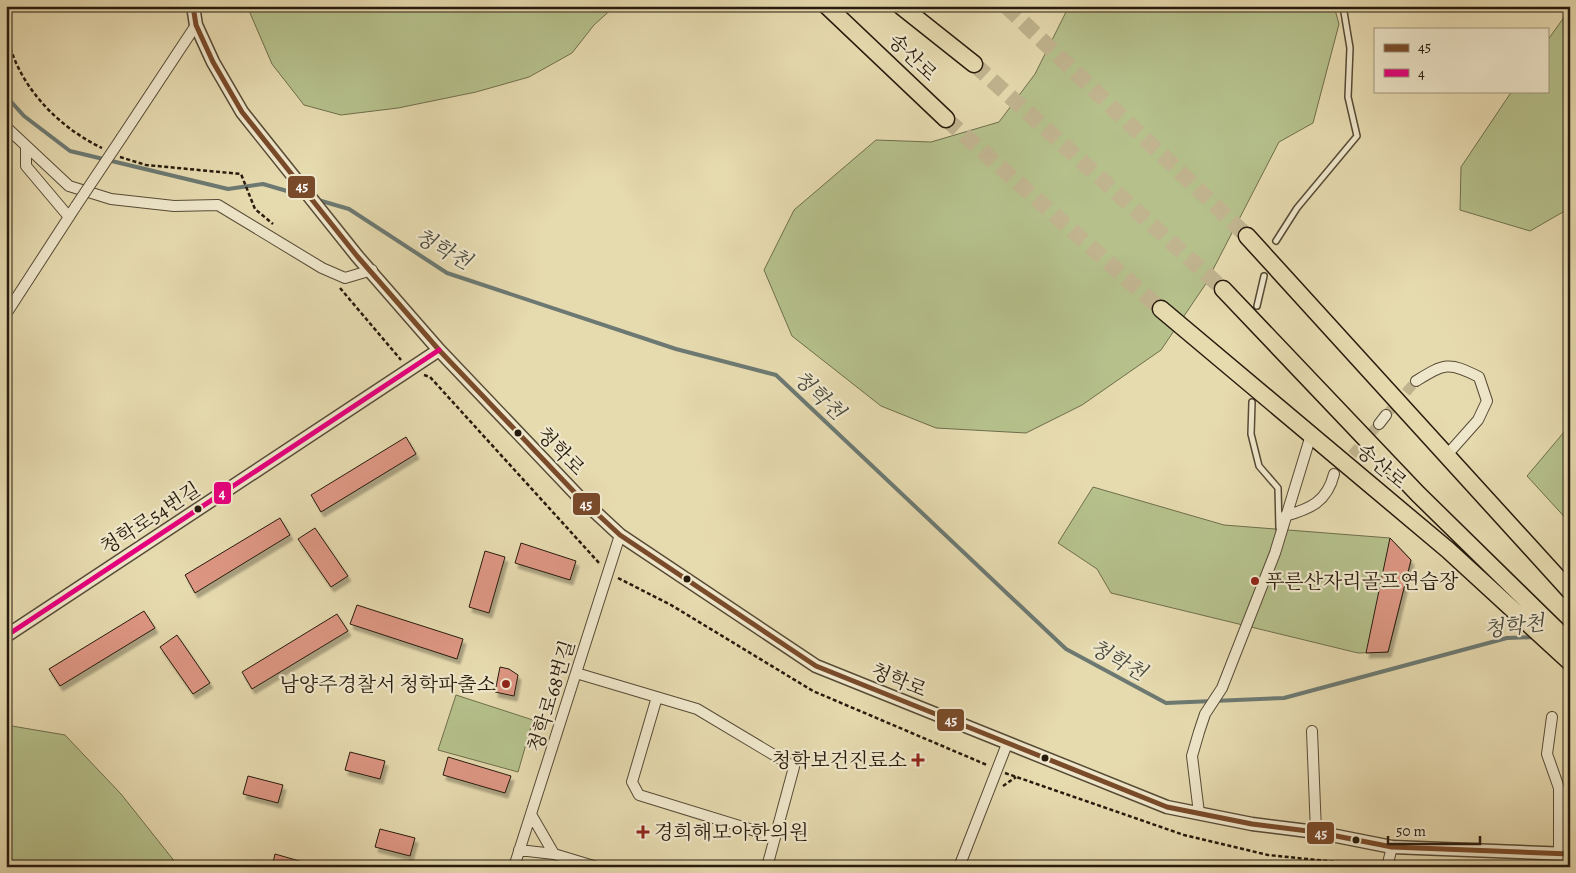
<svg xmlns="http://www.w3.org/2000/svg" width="1576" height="873" font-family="Alegreya,'Noto Serif KR',serif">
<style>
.green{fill:#b5c08b;stroke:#6e6e4c}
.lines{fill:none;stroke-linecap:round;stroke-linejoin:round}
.stream{stroke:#6c7972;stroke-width:4}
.building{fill:#dd9683;stroke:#271b0d;filter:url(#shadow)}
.minor-tunnel{stroke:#c0b48f;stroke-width:10;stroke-dasharray:10 5;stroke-linecap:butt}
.primary-tunnel{stroke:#c0b48f;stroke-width:16;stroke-dasharray:16 8;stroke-linecap:butt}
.service-casing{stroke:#574b36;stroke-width:8}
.minor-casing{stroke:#574b36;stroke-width:12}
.tertiary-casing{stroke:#574b36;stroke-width:15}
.primary-casing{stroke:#271b0d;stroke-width:19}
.path{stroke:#271b0d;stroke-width:2.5;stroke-dasharray:4 2.5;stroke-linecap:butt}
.service{stroke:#efe7cb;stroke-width:5}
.minor{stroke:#efe7cb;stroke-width:10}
.tertiary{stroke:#efe7cb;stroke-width:12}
.primary{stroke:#e6daaf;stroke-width:16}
.minor-bridge-casing{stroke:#574b36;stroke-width:12;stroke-linecap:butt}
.minor-bridge{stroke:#efe7cb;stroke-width:10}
.bus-1-casing{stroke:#efe7cb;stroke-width:9}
.bus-2-casing{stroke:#efe7cb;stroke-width:9}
.bus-1{stroke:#7a4b2a;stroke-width:5}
.bus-2{stroke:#e5007d;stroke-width:5}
.bus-dot{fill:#271b0d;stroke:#efe7cb;stroke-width:2}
.poi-dot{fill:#8f2418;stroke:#efe7cb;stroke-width:2}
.labels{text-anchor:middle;stroke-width:4.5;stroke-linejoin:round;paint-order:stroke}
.street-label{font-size:20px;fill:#271b0d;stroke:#efe7cb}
.poi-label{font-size:20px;fill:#271b0d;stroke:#efe7cb;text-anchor:start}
.water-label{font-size:21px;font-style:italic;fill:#4a4a3f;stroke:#efe7cb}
.line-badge{stroke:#efe7cb;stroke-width:2}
.badge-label{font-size:14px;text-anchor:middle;font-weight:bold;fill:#fff}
</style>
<defs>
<filter id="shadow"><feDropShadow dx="3" dy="5" stdDeviation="1" flood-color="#0004"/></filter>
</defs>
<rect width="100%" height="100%" fill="#e6daaf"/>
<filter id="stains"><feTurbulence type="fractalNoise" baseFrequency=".004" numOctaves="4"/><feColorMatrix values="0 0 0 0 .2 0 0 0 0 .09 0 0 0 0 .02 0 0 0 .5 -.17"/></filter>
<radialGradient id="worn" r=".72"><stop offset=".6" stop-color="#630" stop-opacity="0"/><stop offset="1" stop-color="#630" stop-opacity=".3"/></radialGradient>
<path class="green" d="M247,6h368l-21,19 -22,28 -43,24 -53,15 -78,16 -57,7 -37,-10 -32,-41z
M1069,6h265l5,18 -26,99 -34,19 -74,143 -44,65 -79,55 -56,28 -90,-5 -55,-22 -89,-70 -28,-66 30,-60 82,-70 55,2 68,-20 36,-48z
M1570,9v199l-40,23 -70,-21 1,-43 51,-76h35v-50z
M1570,425v98l-43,-47z
M1093,487l131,38 166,13 21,22 -23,92 -30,1 -247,-60 -14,-24 -39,-26z
M456,695l77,25 -15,52 -80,-22z
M6,725l59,10 56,59 58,73h-173z"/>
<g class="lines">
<path class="stream" d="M6,96l18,20 46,35 158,38 35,-5 41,12
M318,200l31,9 98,64 229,76 100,26 290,274 100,54 118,-5 223,-60 28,-1"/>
</g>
<path class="building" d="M406,437l10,17 -95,58 -10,-17z
M280,518l10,17 -95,58 -10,-18z
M315,528l33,48 -17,11 -33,-48z
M1390,538l21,22 -23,92 -22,1z
M521,543l55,18 -6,19 -55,-17z
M485,551l20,6 -16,56 -20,-6z
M357,605l106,34 -6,20 -107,-35z
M144,611l11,17 -95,58 -11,-17z
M337,614l11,17 -96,58 -10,-17z
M177,635l33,48 -17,11 -33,-47z
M500,667l9,2 9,6 -4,21 -19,-4z
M350,752l35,9 -5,18 -35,-9z
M448,757l63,19 -6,17 -62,-18z
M248,776l35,9 -5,18 -35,-9z
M380,829l35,9 -5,18 -35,-9z
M275,854l35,10 -1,3h-37z"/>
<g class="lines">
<path class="minor-tunnel" d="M1386,415l30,-34
M1342,466l37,-42"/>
<path class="primary-tunnel" d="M1006,6l241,230
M974,64l249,225
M946,119l215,190"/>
<defs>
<path id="service" d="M1276,241l21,-33 60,-72 -9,-39 2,-49 -7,-42
M1257,306l7,-30
M1252,402l-1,32 8,32 19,22 1,40"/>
<path id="minor" d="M6,127l63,59 42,13 63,7 44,-1 104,63 23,10 27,-8
M122,137l74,-112
M26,146v20l43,51
M6,314l70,-108
M1416,381c28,-17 32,-20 63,-4l8,24 -9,19 -32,36
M1379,424l7,-9
M1285,516c25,-7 42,-14 49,-42
M576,673l121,36 97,58 -27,100
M657,697l-25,85 7,13 136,42
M1552,717l-5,37 12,34v65
M1312,731l4,101
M1199,813l-7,-57 7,-24 6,-18 17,-26 53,-135 36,-118
M532,816l22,38
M519,850l35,4 43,13
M514,867l106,-332
M959,867l48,-123
M1387,867l5,-20"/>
<path id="tertiary" d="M193,6l3,19 17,37 29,50 115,144 82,94 139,146 42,39 196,131 351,141 85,17 64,8 76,15 178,7
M6,636l433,-286"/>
<path id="primary" d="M827,6l119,113
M901,6l73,58
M1247,236l323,355
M1223,289l195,205 152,149
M1161,309l287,241 122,112"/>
</defs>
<use href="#service" class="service-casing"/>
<use href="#minor" class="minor-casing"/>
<use href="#tertiary" class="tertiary-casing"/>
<use href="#primary" class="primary-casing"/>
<path class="path" d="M6,29c8,53 50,97 96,119
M120,157l26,8 95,9 14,35 18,15
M340,288l61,72
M424,375l6,2 170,187
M618,578l53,27 142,86 174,74
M1005,773l179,62 84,20 109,11
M1003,786l13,-9
M605,862l17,5"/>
<use href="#service" class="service"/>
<use href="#minor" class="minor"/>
<use href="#tertiary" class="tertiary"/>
<use href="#primary" class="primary"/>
<defs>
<path id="minor-bridge" d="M76,206l46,-69"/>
</defs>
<use href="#minor-bridge" class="minor-bridge-casing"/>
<use href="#minor-bridge" class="minor-bridge"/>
<defs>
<path id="bus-1" d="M193,6l3,19 17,37 29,50 115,144 82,94 139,146 42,39 196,131 351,141 85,17 64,8 76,15 178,7"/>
<path id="bus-2" d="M6,636l433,-286"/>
</defs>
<use href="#bus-1" class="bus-1-casing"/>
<use href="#bus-2" class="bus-2-casing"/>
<use href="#bus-1" class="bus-1"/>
<use href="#bus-2" class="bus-2"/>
</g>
<g class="bus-dot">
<circle cx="518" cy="433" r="4.5"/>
<circle cx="198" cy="509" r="4.5"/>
<circle cx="687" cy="579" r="4.5"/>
<circle cx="1045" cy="758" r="4.5"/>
<circle cx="1356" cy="840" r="4.5"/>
</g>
<g class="poi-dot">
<circle cx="1255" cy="581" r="5"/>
<circle cx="506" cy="684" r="5"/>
<path d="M915.5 752.5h5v5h5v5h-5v5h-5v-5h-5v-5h5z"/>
<path d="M640.5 824.5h5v5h5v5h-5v5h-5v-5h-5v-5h5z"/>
</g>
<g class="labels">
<g class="street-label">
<text transform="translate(913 57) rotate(44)" y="7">송산로</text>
<text transform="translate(561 451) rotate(46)" y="7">청학로</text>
<text transform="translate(1382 466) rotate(40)" y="7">송산로</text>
<text transform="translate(150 518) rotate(-33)" y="7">청학로54번길</text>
<text transform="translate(899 680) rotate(22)" y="7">청학로</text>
<text transform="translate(551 696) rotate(-73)" y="7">청학로68번길</text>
</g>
<g class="poi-label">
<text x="1265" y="588">푸른산자리골프연습장</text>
<text x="496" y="691" text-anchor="end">남양주경찰서 청학파출소</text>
<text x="907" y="767" text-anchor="end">청학보건진료소</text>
<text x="654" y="839">경희해모아한의원</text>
</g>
<g class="water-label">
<text transform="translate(443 249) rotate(29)" y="7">청학천</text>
<text transform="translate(819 395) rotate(43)" y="7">청학천</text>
<text transform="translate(1514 626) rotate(-7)" y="7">청학천</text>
<text transform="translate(1118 660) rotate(29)" y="7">청학천</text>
</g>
</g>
<g class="line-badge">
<rect x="287" y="175" width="29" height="24" rx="5" fill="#7a4b2a"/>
<rect x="213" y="481" width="19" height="24" rx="5" fill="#e5007d"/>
<rect x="572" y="492" width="29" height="24" rx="5" fill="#7a4b2a"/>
<rect x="936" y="708" width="29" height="24" rx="5" fill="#7a4b2a"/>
<rect x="1306" y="821" width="29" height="24" rx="5" fill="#7a4b2a"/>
</g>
<g class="badge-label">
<text x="302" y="191">45</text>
<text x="222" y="498">4</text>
<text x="586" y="509">45</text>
<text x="951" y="725">45</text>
<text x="1321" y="838">45</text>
</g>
<rect width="1576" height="873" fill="none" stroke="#e6daaf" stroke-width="25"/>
<rect x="8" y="8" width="1561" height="858" fill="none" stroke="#271b0d" stroke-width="2.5"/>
<rect x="12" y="12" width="1551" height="848" fill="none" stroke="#271b0d"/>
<rect x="1374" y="28" width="175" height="65" fill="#efe7cb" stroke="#9f957f"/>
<rect x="1384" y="44" width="25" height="8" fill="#7a4b2a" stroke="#9f957f"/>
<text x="1418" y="52" font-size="15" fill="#271b0d">45</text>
<rect x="1384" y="69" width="25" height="8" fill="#e5007d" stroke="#9f957f"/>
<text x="1418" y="78" font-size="15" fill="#271b0d">4</text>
<path d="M1388 836v8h92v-8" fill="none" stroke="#271b0d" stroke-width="2.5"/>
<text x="1396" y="836" font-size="15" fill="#271b0d" stroke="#efe7cb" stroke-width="4" paint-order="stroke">50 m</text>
<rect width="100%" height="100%" filter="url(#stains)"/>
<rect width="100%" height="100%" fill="url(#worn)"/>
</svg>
